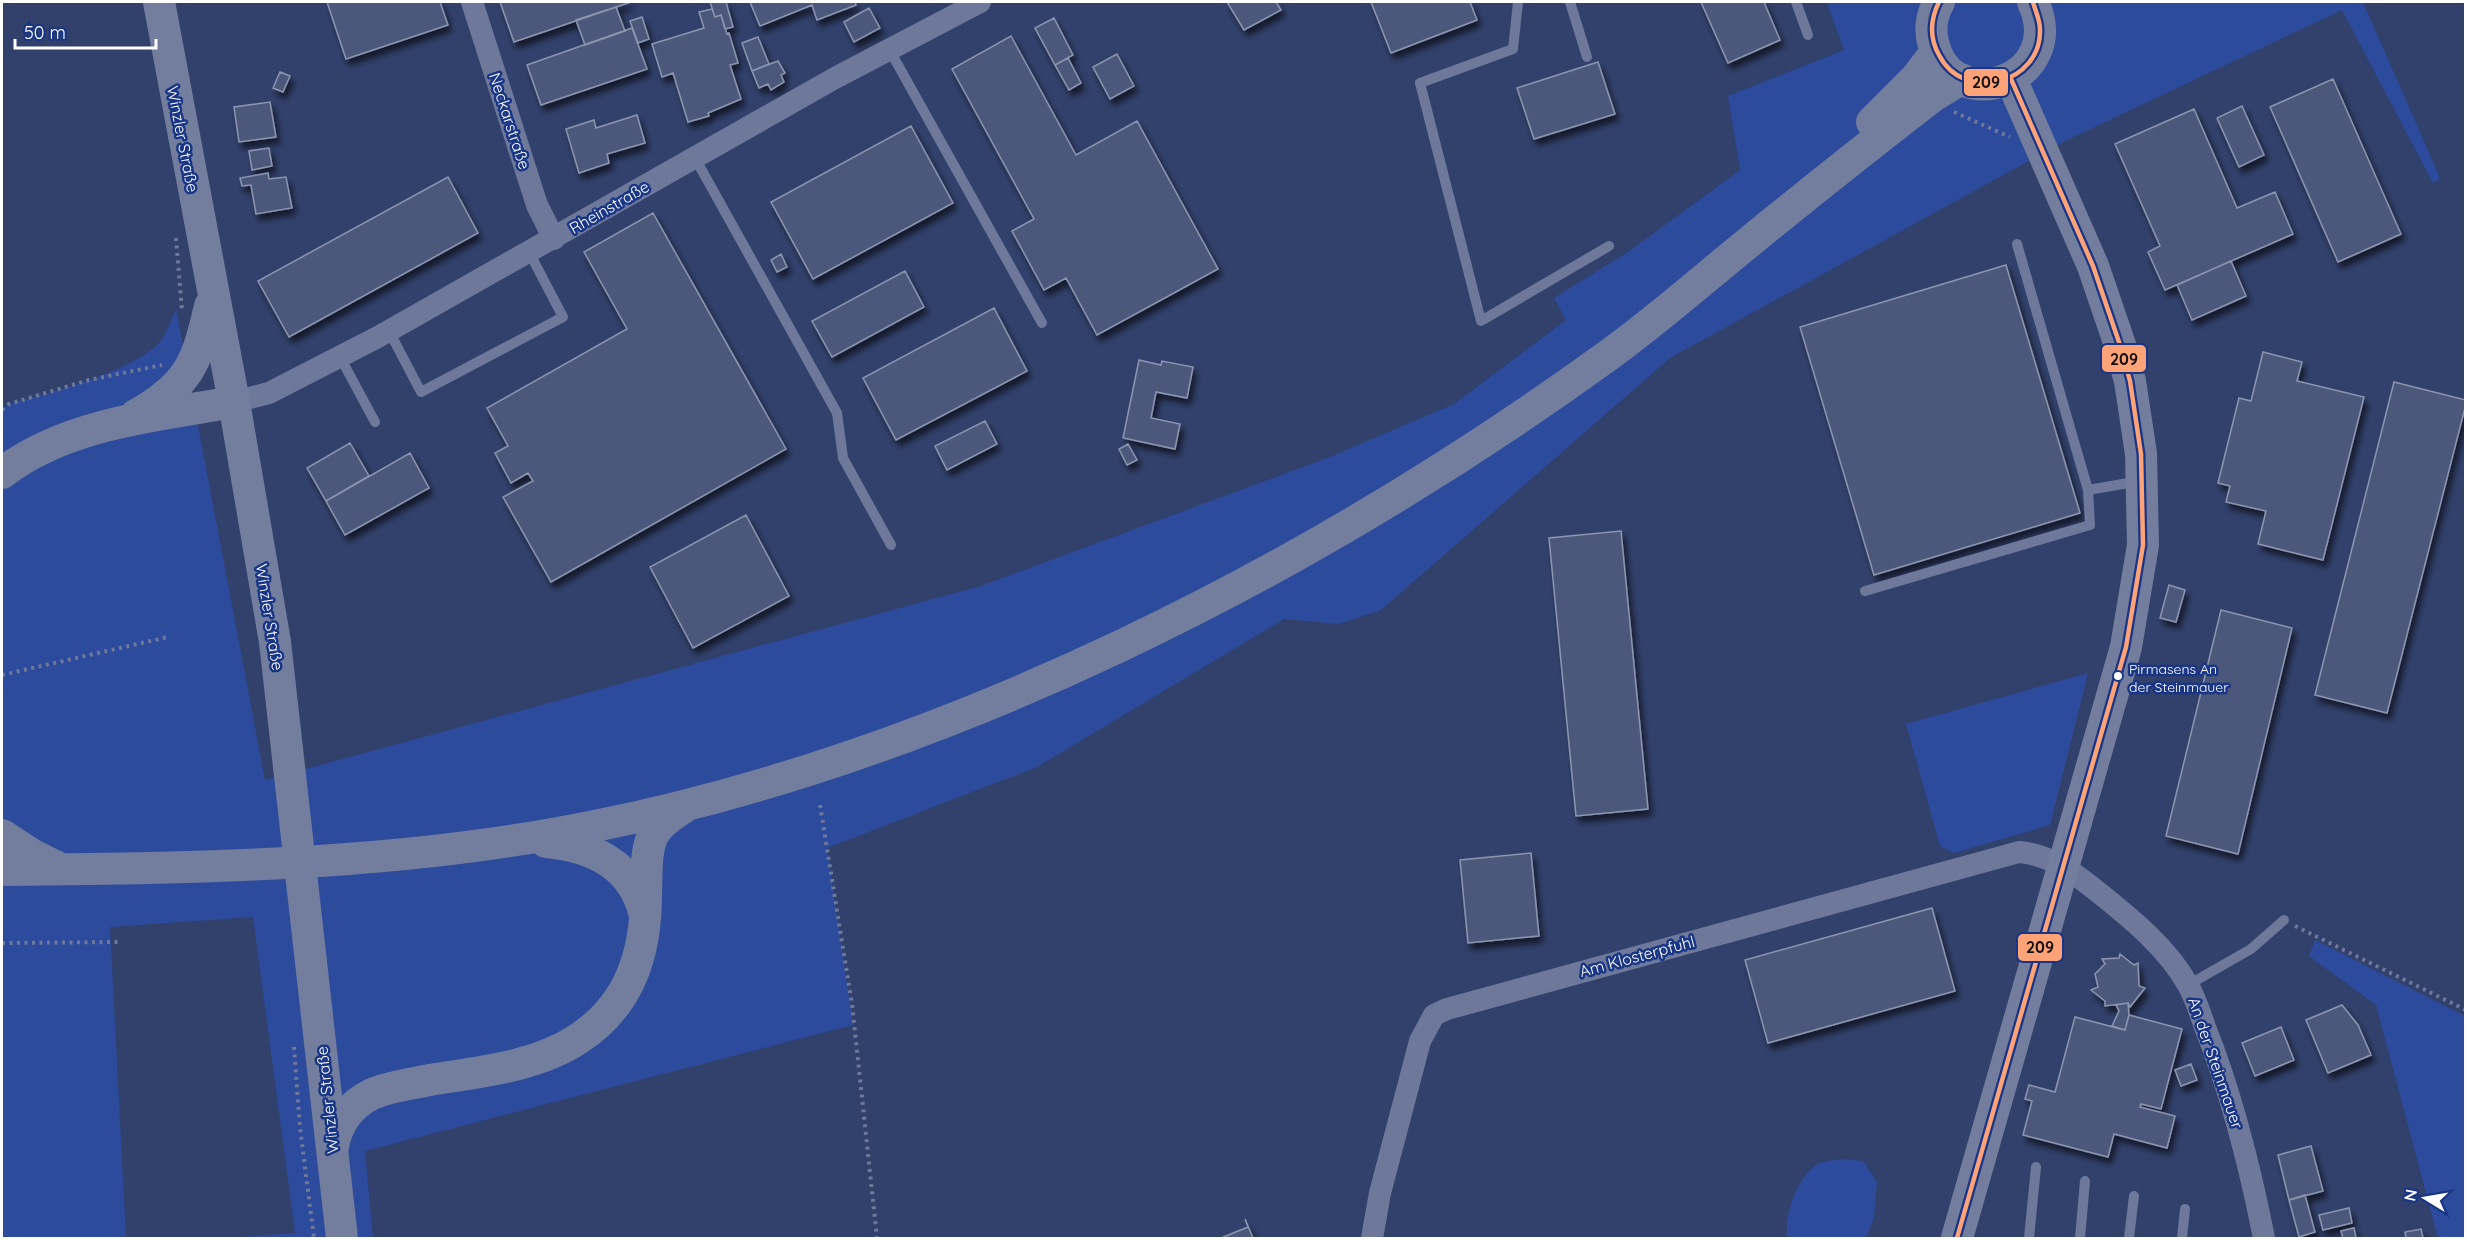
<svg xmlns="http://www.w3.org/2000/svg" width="2467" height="1240" font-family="Quicksand,sans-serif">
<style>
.green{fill:#2c4b9c}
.building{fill:#4c597b;stroke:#8c95b0;stroke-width:1.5;filter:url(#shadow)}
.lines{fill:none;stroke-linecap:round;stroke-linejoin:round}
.path{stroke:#6e789a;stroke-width:4;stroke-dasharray:3 4.5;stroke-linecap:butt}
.lane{stroke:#6e789a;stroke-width:10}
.street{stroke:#6e789a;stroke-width:22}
.secondary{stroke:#737d9e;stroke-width:32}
.bus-1-casing{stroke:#193585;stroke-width:9}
.bus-1{stroke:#fea277;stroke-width:4.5}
.bus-dot{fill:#fff;stroke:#193585;stroke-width:2}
.labels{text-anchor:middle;stroke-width:5;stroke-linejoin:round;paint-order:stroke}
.bus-label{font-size:14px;fill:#fff;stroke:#193585;text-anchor:start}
.street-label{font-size:16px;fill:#fff;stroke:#193585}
.line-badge{stroke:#193585;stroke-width:2}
.pale-badge-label{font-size:16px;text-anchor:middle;font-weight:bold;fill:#111}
</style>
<defs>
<filter id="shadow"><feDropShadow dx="3.5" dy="6" stdDeviation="3" flood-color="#0009"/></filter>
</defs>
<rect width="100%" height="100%" fill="#32416c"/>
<path class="green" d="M1827,2h536l77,176 -7,5 -91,-173 -275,130 -397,218 -289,252 -42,14 -55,-5 -247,148 -210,81 26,177 -488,126 8,87h-149l71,-5 -42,-316 -143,10 16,311h-124v-828l7,-6c38,-11 131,-33 153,-65 6,-9 10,-20 14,-30l89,471 716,-194 349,-129 124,-53 112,-84 -12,-22 77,-48 109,-80 -12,-74 116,-46z
M2088,673l-38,152 -96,28 -14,-7 -34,-122z
M2315,940l150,76v222h-27l-62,-233 -67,-49z
M1842,1159l21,2 14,21 -3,35 -8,21h-79c-2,-23 8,-57 28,-72 6,-5 19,-6 27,-7z"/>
<path class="building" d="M327,2h113l8,23 -102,34z
M500,2h131l-117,40z
M710,2h16l7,25 -8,2 -4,-14 -6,2z
M750,2h105l1,3 -39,15 -5,-15 -52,21z
M1227,2h49l5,8 -37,20z
M1371,2h99l7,18 -86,33z
M1701,2h63l16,38 -52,23z
M616,7l9,24 -40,14 -9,-25z
M869,8l11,20 -26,14 -10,-20z
M712,9l3,8 6,-2 6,19 2,-1 9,30 -8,2 11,34 -33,14 1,3 -21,6 -15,-49 -11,4 -10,-33 52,-16 -5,-16z
M642,17l7,22 -11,4 -8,-22z
M1054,18l19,37 -18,10 -20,-37z
M632,28l15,41 -106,36 -14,-40z
M1011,36l65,119 61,-34 81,148 -121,66 -31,-57 -22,12 -32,-59 22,-12 -82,-150z
M758,37l11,27 -17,7 -10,-28z
M1117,54l17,32 -24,13 -17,-32z
M1068,58l13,25 -12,7 -14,-25z
M778,61l7,12 -4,2 3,7 -13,8 -3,-6 -9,4 -7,-17z
M1598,62l17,52 -81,25 -17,-51z
M280,72l10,4 -7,16 -10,-4z
M2333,79l68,155 -63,28 -68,-155z
M270,102l6,35 -37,5 -5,-35z
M2242,106l22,49 -25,12 -22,-49z
M2194,109l43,99 38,-16 18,42 -128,56 -17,-38 12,-6 -45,-102z
M637,115l8,28 -38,11 2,9 -30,10 -13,-44 28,-9 2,8z
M911,126l42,77 -140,76 -42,-77z
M269,148l3,18 -20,4 -3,-19z
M268,173l1,6 17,-2 6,31 -36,6 -5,-29 -9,1 -2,-8z
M448,177l30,56 -189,104 -31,-56z
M653,213l133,236 -235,133 -48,-85 30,-16 -5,-8 -17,10 -16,-30 13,-7 -21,-38 140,-79 -43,-77z
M781,254l6,13 -10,5 -6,-12z
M2231,261l15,35 -54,24 -15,-35z
M2006,265l74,248 -206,62 -74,-248z
M905,271l19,36 -92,50 -20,-36z
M994,308l33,63 -131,69 -33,-62z
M2263,352l39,10 -5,19 67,16 -41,163 -65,-16 8,-33 -40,-9 4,-16 -12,-3 21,-85 12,3z
M1139,360l22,5 1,-4 31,6 -6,31 -31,-6 -5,26 29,6 -5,25 -52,-11z
M2394,382l72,18v4l-79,309 -72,-18z
M985,421l12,23 -50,26 -12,-24z
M350,443l19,33 -43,25 -19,-33z
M1128,444l9,16 -10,5 -8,-16z
M410,453l19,35 -84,47 -19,-34z
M746,515l43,81 -96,52 -43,-81z
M1621,531l27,278 -72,7 -27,-278z
M2169,585l16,5 -9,32 -16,-4z
M2221,610l71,18 -54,226 -72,-18z
M1531,853l8,83 -71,7 -8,-83z
M1932,908l23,83 -187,52 -23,-83z
M2120,954l14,11 4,-2 1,23 6,2 -15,19 -2,-4 -23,3v-5l-14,-11 7,-3 -3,-13 10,-10 -3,-5 17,-1z
M2128,1003l1,12 -4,15 -13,-4 7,-15 -3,-6z
M2342,1005l16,20 13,30 -43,18 -22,-53z
M2129,1015l53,14 -21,80 -20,-5 -1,3 35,9 -8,32 -53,-14 -6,23 -85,-22 9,-34 -7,-2 4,-14 26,7 20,-75 50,13z
M2281,1027l13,33 -39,16 -13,-33z
M2191,1064l6,16 -16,6 -6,-16z
M2311,1146l12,45 -34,9 -11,-45z
M2305,1195l10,37 -16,5 -10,-37z
M2349,1208l3,15 -29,7 -4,-15z
M1245,1219l8,19h-32l27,-11z
M2354,1228l2,10h-13l-2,-7z
M2421,1229l2,9h-17l-1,-6z"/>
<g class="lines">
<path class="path" d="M1954,112l56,25
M176,238l6,73
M2,410l7,-6 80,-24 73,-15
M2,675l166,-38
M820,805l32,199 25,234
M2295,926l171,84
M2,943l120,-1
M294,1047l6,81 14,110"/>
<path class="lane" d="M1518,2l-5,47 -93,34 61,238 128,-75
M1570,2l17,55
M1796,2l12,33
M889,49l153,274
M695,158l142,255 6,45 48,87
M2017,244l71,246 52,-9
M389,331l32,61 142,-75 -34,-65
M340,357l35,65
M1865,591l225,-66 -2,-35
M2188,985l63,-36 33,-29
M2029,1238l7,-71
M2080,1238l5,-57
M2129,1238l5,-42
M2182,1238l3,-29"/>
<path class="street" d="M472,2l65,203 17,34
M234,402l35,-9 109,-56 457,-259 145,-76
M1372,1238l8,-45 40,-152 14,-26 13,-6 572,-157c34,3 58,23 84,44 31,25 65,53 85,89 7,12 12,28 17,42 27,68 45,140 59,211"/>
<path class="secondary" d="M159,2l75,400 41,240 67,596
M1939,2c-8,14 -10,28 -5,44 20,72 135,34 99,-44
M1872,122l44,-44 20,-26
M136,415c53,-30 61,-52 74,-109
M2,473c65,-50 153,-57 232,-71
M2,835l29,19 28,14
M546,842c46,4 86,22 98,70
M2,870c196,-2 394,-4 588,-43 360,-72 720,-256 1016,-470 49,-35 95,-76 142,-114 61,-50 123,-99 185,-147l28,-17
M333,1147c4,-25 17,-42 39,-53 18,-8 38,-10 58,-14 48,-8 106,-13 148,-41 52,-34 68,-85 68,-145 1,-19 -1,-42 7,-59 6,-12 19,-20 30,-27
M1957,1238l169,-591 17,-102 -2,-91 -11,-73 -10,-36 -27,-79 -82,-187"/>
<defs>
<path id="bus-1" d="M1939,2c-9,18 -10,35 0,53 25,49 103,29 101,-26 0,-9 -5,-19 -7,-27
M1957,1238l169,-591 17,-102 -2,-91 -11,-73 -10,-36 -27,-79 -82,-187"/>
</defs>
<use href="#bus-1" class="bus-1-casing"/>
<use href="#bus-1" class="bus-1"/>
</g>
<circle class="bus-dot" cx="2118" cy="676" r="5"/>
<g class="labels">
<g class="bus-label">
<text x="2129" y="674">Pirmasens An<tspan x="2129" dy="18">der Steinmauer</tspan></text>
</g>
<g class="street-label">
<text transform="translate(510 121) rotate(72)" y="6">Neckarstraße</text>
<text transform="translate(183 139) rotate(79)" y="6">Winzler Straße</text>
<text transform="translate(609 207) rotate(-30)" y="6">Rheinstraße</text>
<text transform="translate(270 617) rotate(81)" y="6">Winzler Straße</text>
<text transform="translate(1637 956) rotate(-15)" y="6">Am Klosterpfuhl</text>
<text transform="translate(2216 1063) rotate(71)" y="6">An der Steinmauer</text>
<text transform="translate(327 1100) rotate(-96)" y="6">Winzler Straße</text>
</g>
</g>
<g class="line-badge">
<rect x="1963" y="68" width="46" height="29" rx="6" fill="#fea277"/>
<rect x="2101" y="344" width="46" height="29" rx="6" fill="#fea277"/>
<rect x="2017" y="933" width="46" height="29" rx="6" fill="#fea277"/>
</g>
<g class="pale-badge-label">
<text x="1986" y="88">209</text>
<text x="2124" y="365">209</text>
<text x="2040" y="953">209</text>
</g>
<rect width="2467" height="1240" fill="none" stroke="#ffffff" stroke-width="6"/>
<g transform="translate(2425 1198) rotate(281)" stroke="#193585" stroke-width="4.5" paint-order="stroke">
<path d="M0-4.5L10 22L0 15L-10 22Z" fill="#ffffff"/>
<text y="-9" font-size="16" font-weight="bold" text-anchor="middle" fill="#ffffff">N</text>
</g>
<path d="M15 39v9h141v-9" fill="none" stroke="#ffffff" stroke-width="3"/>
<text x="24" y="39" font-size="18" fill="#ffffff" stroke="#193585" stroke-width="4.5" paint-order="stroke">50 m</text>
</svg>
